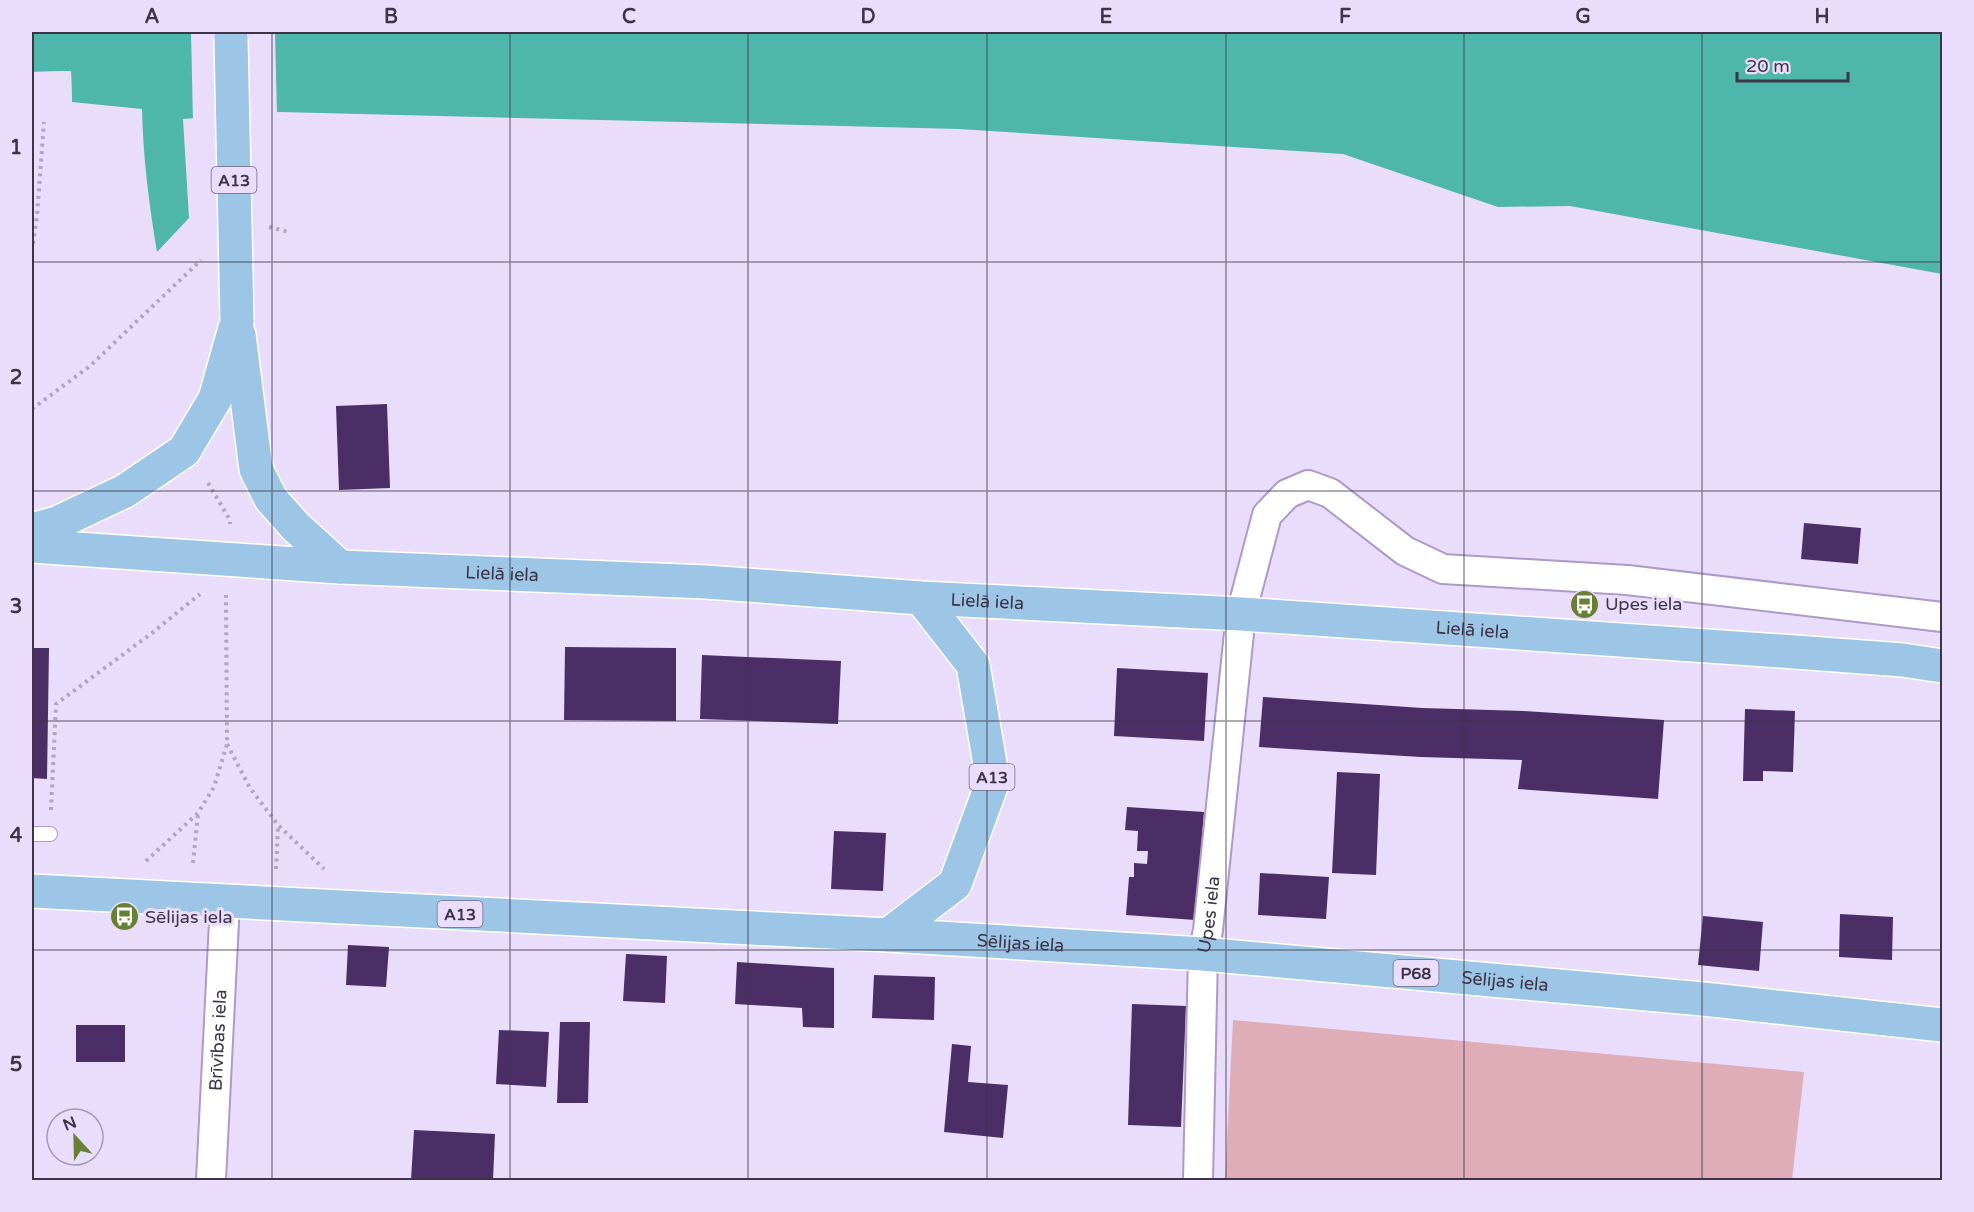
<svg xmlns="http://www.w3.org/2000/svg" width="1974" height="1212" font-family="'Varela Round',sans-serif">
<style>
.green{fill:#dfadb7}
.water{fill:#4fb6ab}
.pier{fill:#eaddfb}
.building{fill:#4b2e66}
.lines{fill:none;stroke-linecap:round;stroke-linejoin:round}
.service-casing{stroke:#af99c8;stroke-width:16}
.minor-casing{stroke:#af99c8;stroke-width:32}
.primary-casing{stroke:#fff;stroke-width:36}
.path{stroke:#b1a5c0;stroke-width:4;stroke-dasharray:3 4.5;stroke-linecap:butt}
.service{stroke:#fff;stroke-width:14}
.minor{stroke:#fff;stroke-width:28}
.primary{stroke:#9cc5e6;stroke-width:33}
.primary-bridge-casing{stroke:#fff;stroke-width:36;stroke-linecap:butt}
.primary-bridge{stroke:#9cc5e6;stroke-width:33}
.grid{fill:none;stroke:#3d3447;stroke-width:1.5;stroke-opacity:0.55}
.labels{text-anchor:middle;stroke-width:6;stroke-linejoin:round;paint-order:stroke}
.shield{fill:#eaddfb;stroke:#71677d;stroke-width:1.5}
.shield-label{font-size:16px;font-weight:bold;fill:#3d3447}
.street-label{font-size:18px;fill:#3d3447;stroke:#eaddfb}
.poi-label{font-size:18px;fill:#3d3447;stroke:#eaddfb;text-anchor:start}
.neatline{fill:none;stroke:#3d3447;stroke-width:2}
.grid-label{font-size:20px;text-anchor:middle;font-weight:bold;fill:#3d3447}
</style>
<rect width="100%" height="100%" fill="#eaddfb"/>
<path class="green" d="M1233,1020l571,52 -12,108h-567z"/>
<path class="water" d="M32,32h1910v242l-372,-68 -72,1 -155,-53 -384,-25 -679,-17 -97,7 6,99 -32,34c-8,-48 -14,-95 -15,-143l-70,-7 -1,-31 -39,1z"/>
<path class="pier" d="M191,32h84l2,83 -84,7z
M71,71l1,34 -3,-2 -1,-29 -36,1v-3z"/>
<path class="building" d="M387,404l3,84 -51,2 -3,-84z
M1804,523l57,5 -3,36 -57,-5z
M565,647l111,1v73l-112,-1z
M32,648h17l-2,131 -15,-1z
M702,655l139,6 -3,63 -138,-5z
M1117,668l91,5 -4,68 -90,-5z
M1263,697l159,11 102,3 140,9 -6,79 -140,-10 4,-29 -101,-3 -162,-10z
M1745,709l50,2 -2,61 -30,-1v10h-20z
M1337,772l43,2 -4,101 -44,-2z
M1127,807l77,5 -9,108 -69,-5 3,-38h5v-14l13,1 1,-13h-11l1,-20 -13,-1z
M834,831l52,2 -3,58 -52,-2z
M1260,873l69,4 -3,42 -68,-4z
M1840,914l53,3 -1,43 -53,-3z
M1703,916l60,6 -4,49 -61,-6z
M348,945l41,2 -3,40 -40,-2z
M626,954l41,2 -2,47 -42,-2z
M737,962l97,6v60l-31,-1 -1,-19 -67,-4z
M874,975l61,2 -1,43 -62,-2z
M1132,1004l54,2 -5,121 -53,-2z
M560,1022h30l-2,81h-31z
M76,1025h49v37h-49z
M499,1030l50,2 -3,55 -50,-3z
M952,1044l19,2 -3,36 40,3 -5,53 -59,-6z
M414,1130l81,4 -2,46h-82z"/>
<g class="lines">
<defs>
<path id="service" d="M32,834h18"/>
<g id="minor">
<path id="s1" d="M211,1180l14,-278"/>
<path id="s2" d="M1198,1180l5,-226 5,-24 33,-316 26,-99 20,-21 21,-9 22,8 75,58 38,18 184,11 315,37"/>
</g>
<g id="primary">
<path d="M239,335l17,134 15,30 25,28 44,40"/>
<path d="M32,530l25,-7 68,-32 59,-40 31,-52 22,-78"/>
<path id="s3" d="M32,546l308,21 366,15 215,16 320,16 554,38 108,8 39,6"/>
<path id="s4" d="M32,891l856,44 315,19 500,45 239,26"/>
<path d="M888,935l67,-51 38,-103 -20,-116 -52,-67"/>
</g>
</defs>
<use href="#service" class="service-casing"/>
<use href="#minor" class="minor-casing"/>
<use href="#primary" class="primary-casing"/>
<path class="path" d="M269,227l20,5
M32,251l5,-35 7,-94
M32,409l58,-43 111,-106
M208,483l22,37v4
M227,744l23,44 28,37 46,44
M51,810l5,-106 96,-71 48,-39
M146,861l52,-48 16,-26 13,-43 -1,-149
M193,863l5,-49
M276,869l2,-43"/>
<use href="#service" class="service"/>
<use href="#minor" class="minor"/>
<use href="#primary" class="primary"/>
<defs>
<path id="primary-bridge" d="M231,38l6,283"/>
</defs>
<use href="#primary-bridge" class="primary-bridge-casing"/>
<use href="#primary-bridge" class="primary-bridge"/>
</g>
<path class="grid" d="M272,32v1148M510,32v1148M748,32v1148M987,32v1148M1226,32v1148M1464,32v1148M1702,32v1148M32,262h1910M32,491h1910M32,721h1910M32,950h1910"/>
<defs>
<symbol id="bus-disc" viewBox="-11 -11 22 22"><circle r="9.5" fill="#668034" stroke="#eaddfb"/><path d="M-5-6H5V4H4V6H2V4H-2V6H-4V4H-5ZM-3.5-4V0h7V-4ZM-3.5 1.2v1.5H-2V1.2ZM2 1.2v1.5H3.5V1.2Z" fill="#fff"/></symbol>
</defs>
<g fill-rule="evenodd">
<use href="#bus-disc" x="1568" y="588" width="33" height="33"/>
<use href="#bus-disc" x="108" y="900" width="33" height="33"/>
</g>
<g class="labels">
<g class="shield">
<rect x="211.5" y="167" width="45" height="26" rx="4.5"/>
<rect x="969.5" y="764" width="45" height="26" rx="4.5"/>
<rect x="437.5" y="901" width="45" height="26" rx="4.5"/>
<rect x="1393.5" y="960" width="45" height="26" rx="4.5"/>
</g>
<g class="shield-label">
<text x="234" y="186">A13</text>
<text x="992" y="783">A13</text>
<text x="460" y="920">A13</text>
<text x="1416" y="979">P68</text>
</g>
<g class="street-label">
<text dy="6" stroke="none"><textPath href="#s3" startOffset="471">Lielā iela</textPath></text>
<text dy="6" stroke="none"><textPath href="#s3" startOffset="957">Lielā iela</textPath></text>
<text dy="6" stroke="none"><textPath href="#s3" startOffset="1443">Lielā iela</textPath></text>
<text dy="6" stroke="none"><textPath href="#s2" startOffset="266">Upes iela</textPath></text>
<text dy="6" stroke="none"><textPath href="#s4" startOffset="990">Sēlijas iela</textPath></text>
<text dy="6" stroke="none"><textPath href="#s4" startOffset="1476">Sēlijas iela</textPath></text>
<text dy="6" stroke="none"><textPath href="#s1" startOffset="140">Brīvības iela</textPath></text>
</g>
<g class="poi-label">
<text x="1605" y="610">Upes iela</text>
<text x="145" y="923">Sēlijas iela</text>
</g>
</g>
<rect width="1974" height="1212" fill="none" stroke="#eaddfb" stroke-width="66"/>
<g transform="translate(75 1137) rotate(338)"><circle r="28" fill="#eaddfb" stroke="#a599b3" stroke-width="1.5"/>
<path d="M0-4.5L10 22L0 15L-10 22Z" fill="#668034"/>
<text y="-9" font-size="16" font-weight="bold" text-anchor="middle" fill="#3d3447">N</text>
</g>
<path d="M1737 72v9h111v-9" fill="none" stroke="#3d3447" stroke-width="3"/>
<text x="1746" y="72" font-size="18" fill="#3d3447" stroke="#eaddfb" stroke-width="4.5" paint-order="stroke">20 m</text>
<rect x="33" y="33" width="1908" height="1146" class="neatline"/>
<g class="grid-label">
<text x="152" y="23">A</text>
<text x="391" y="23">B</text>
<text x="629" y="23">C</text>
<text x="868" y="23">D</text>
<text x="1106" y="23">E</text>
<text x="1345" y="23">F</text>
<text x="1583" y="23">G</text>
<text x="1822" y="23">H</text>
<text x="16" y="154">1</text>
<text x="16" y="384">2</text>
<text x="16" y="613">3</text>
<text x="16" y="842">4</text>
<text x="16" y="1071">5</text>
</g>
</svg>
